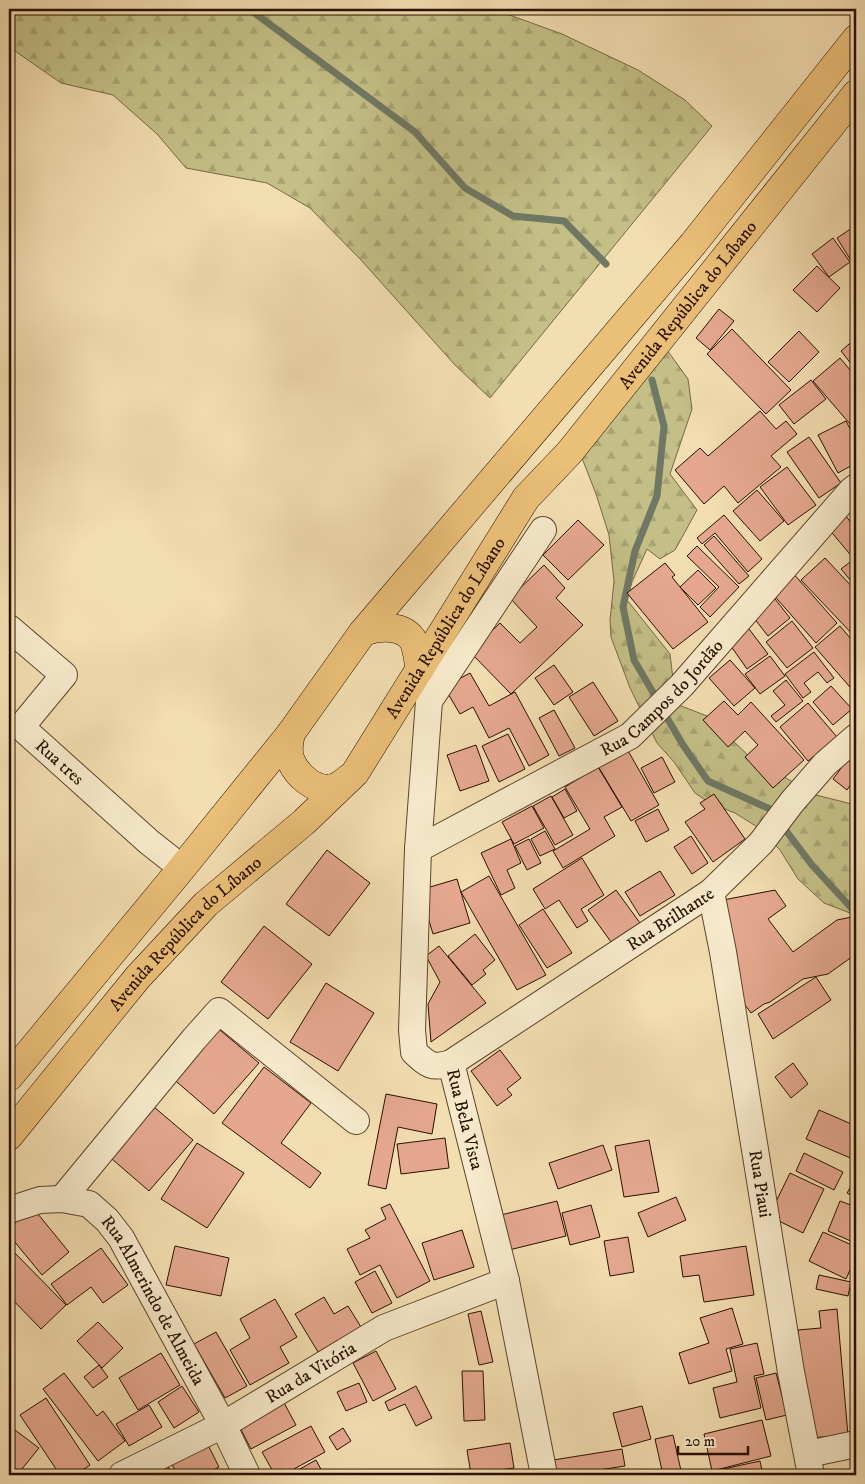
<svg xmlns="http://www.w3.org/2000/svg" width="865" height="1484" font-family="'IM FELL DW Pica',serif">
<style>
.forest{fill:url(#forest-firs);stroke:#766843}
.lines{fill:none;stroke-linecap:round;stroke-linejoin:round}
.stream{stroke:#6f7864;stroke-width:7}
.building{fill:#e5a88f;stroke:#291000}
.minor-casing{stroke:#5c442c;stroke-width:28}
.major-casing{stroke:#291000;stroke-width:29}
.minor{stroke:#f7eacc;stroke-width:26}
.major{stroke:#eabf78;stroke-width:28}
.labels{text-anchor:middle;stroke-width:4;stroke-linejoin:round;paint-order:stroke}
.street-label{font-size:18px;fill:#291000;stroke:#f7eacc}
</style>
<defs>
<pattern id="forest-firs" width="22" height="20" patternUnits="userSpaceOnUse" patternTransform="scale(1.25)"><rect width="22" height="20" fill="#c3bf86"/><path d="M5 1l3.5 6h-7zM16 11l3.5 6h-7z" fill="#a8a372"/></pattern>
</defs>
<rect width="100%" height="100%" fill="#f3deb1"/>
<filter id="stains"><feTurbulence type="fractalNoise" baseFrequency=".004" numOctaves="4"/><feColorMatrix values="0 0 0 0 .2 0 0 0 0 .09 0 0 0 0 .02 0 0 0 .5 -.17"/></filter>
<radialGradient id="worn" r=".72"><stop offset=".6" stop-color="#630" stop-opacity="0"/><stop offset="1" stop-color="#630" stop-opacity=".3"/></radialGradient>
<path class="forest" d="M9,9h484l69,25 76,36 47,30 27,26 -222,272 -35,-33 -94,-105 -51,-52 -43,-25 -81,-15 -29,-34 -44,-39 -52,-12 -46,-32 -6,-13z
M662,343l26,36 4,30 -22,65 27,36 -22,40 -15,9 -13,-10 -15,33 -5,18 43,54 6,50 31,12 45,43 64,36 40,10v115l-6,-7 -26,-10 -26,-24 -18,-29 -21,-22 -24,-15 -27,-11 -13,-9 -21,-31 -17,-19 -27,-55 -19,-51 -1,-17 4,-39 -5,-46 -13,-41 -14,-36z"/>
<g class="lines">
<path class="stream" d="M249,9l166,123 50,56 48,28 51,5 42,43
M652,380l12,46 -7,70 -22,55 -12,56 11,53 24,41
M663,711l20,34 25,36 62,28 5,6
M781,824l31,41 44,48"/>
</g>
<path class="building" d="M852,228l4,6 -1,33 -18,-29z
M833,238l17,24 -21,15 -17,-23z
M817,266l23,22 -23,24 -24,-22z
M719,309l15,12 -24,29 -14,-12z
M732,329l59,61 -25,24 -59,-60z
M799,331l20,21 -30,30 -21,-20z
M856,338v32l-15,-19z
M840,358l16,19v54l-43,-50z
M811,380l15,19 -32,25 -15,-19z
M760,411l16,18 10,-8 11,13 -26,22 10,11 -43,36 -14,-17 -20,18 -29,-34 25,-22 8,8z
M846,421l10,19v23l-18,10 -20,-38z
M809,437l32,46 -22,15 -32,-46z
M787,467l29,38 -28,20 -28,-38z
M757,490l27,31 -24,20 -27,-30z
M724,515l38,44 -14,13 -33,-39 -13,11 -5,-6z
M845,515l11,14v58l-15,-18 13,-10 -26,-31z
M578,520l26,25 -36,35 -25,-25z
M714,536l35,40 -10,8 -35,-39z
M697,546l42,41 -29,30 -10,-10 19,-20 -32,-31z
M825,558l31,33 -1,9 1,2v36l-55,-58z
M665,563l10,12 -3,2 36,45 -35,27 -46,-56z
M544,565l21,23 -9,10 27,27 -72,69 -41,-42 30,-29 20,20 17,-16 -27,-29z
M698,570l18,18 -18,17 -18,-18z
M792,572l45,51 -21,20 -46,-52z
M775,599l15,19 -22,18 -15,-19z
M792,621l21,27 -26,20 -21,-26z
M746,625l22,29 -21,15 -21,-30z
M840,626l16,19v49l-41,-47z
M814,652l20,26 -7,5 -9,-11 -14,11 7,9 -8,6 -18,-24z
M770,656l15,20 -25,18 -15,-20z
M730,660l25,28 -21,18 -25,-28z
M554,665l19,27 -19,13 -19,-27z
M470,673l19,33 26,-14 34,63 -20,11 -20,-38 -20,10 -16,-31 -13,7 -16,-27z
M786,680l17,21 -27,21 -5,-6 14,-11 -12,-14z
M593,682l25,39 -24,15 -25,-39z
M831,686l21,23 -19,16 -20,-23z
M724,701l14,14 13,-13 53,58 -31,28 -28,-31 13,-12 -13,-14 -17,16 -25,-27z
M808,703l29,34 -29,24 -28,-34z
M554,710l21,38 -16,8 -20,-38z
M508,734l17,35 -26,13 -17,-36z
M476,745l13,36 -29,10 -13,-36z
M627,749l32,56 -28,16 -33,-55z
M854,751l2,1v25l-9,13 -14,-11z
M662,757l13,25 -21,11 -13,-25z
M598,767l24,40 -18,10 11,19 -52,32 -10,-17 37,-22 -25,-42z
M565,789l12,22 -13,7 -12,-21z
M714,794l31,45 -32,23 -28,-40 20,-13 -5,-6z
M551,796l22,39 -18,10 -22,-39z
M532,806l12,22 -30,16 -12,-22z
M658,809l11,21 -23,12 -11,-21z
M545,831l10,18 -15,7 -9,-17z
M691,836l17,27 -16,11 -18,-27z
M511,839l10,24 -14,7 8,18 -14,7 -20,-42z
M529,839l12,24 -14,7 -12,-24z
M327,850l43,33 -41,53 -43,-32z
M582,858l22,37 -23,14 7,12 -11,7 -18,-28 -14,9 -12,-20z
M660,871l15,24 -35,21 -15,-24z
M489,876l57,99 -29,15 -56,-98z
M457,879l13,44 -37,11 -13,-44z
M616,890l24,33 -29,19 -23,-32z
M775,890l11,16 -18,13 25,33 44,-32 15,-3 4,19v18l-28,20 -25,5 -33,23 -6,2 -13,9 -14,-19 -19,-93z
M543,909l29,44 -25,15 -28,-43z
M264,926l48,38 -44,55 -47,-37z
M475,934l20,26 -12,10 3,4 -14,11 -24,-29z
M439,946l47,57 -55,39 -3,-38 12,-22 -14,-26z
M816,977l15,23 -58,39 -15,-25z
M326,983l48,30 -36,58 -48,-29z
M214,1025l45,38 -45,51 -44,-38z
M500,1050l21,28 -14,11 5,6 -15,11 -26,-35z
M793,1063l15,21 -17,14 -16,-21z
M264,1067l47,36 -30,40 40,30 -11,15 -88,-65z
M386,1094l51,10 -5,30 -34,-7 -12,62 -18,-4z
M148,1102l45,38 -44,51 -44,-38z
M819,1110l37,16v30l-1,4 -49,-21z
M445,1138l4,30 -48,6 -4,-30z
M649,1140l10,52 -35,5 -9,-51z
M197,1143l47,30 -37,55 -46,-29z
M603,1145l9,25 -54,19 -9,-26z
M804,1153l39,19 -9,18 -38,-19z
M790,1173l34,16 -21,44 -34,-17z
M854,1181l2,1v16l-9,-5z
M676,1197l10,23 -38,17 -10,-24z
M557,1201l9,35 -61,15 -8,-35z
M840,1201l16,6v28l-3,7 -25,-11z
M390,1204l40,77 -33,17 -17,-33 -20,10 -13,-26 23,-11 -5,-8 21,-11 -5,-11z
M591,1205l9,32 -30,8 -8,-32z
M33,1208l36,44 -27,23 -33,-40v-7z
M462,1230l12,37 -40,13 -12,-37z
M823,1232l33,15v10l-10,22 -37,-18z
M628,1237l6,35 -24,4 -6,-35z
M175,1246l54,12 -8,38 -55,-11z
M746,1246l8,49 -50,7 -5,-27 -16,2 -3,-21z
M9,1247l57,58 -25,24 -32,-33z
M101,1248l27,37 -25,18 -12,-16 -24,18 -16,-21z
M375,1271l17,32 -20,10 -17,-31z
M819,1275l32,7 -3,14 -32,-7z
M324,1297l10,17 14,-8 13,21 -43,25 -23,-38z
M275,1299l22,38 -17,10 9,16 -39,22 -20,-35 20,-12 -10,-19z
M732,1308l11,36 -17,5 6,22 -43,13 -10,-31 30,-10 -9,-25z
M837,1309l11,126 -39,3 -11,-108 23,-2 -2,-17z
M481,1311l12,51 -14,3 -11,-51z
M98,1322l25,26 -21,20 -25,-27z
M216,1332l31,54 -22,12 -31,-54z
M757,1343l7,31 -10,2 7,32 -41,10 -7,-30 24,-6 -7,-33z
M376,1351l20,38 -23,12 -20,-38z
M161,1353l19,32 -42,25 -19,-32z
M99,1365l9,12 -15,11 -9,-11z
M462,1371h21l2,49 -21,1z
M64,1373l33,43 6,-5 22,30 -27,20 -55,-72z
M776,1373l11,42 -21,5 -10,-42z
M359,1383l8,19 -21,9 -9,-19z
M182,1386l17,26 -25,16 -16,-26z
M416,1386l16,32 -16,8 -11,-22 -16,7 -4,-9z
M46,1398l44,67 -15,10h-15l-40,-60z
M282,1399l14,26 -45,24 -14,-27z
M149,1405l13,22 -33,19 -13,-22z
M642,1406l9,33 -29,8 -9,-34z
M762,1420l9,36 -59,15 -8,-37z
M311,1426l14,26 -42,23h-8l-13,-23z
M343,1428l8,13 -14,9 -8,-13z
M15,1430l24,18 -22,27 -8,-6v-31z
M673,1435l9,40h-19l-8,-36z
M207,1443l12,24 -16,8h-25l-8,-14z
M510,1443l4,25 -43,6 -4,-24z
M622,1449l3,17 -59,9h-16l-3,-14z
M316,1460l8,15h-35z
M760,1461l3,14h-67z
M166,1464l8,11h-24z
M643,1470l1,5h-48z"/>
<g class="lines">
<defs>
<g id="minor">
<path id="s1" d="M9,628l55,47 -43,52 128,115 33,26"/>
<path id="s2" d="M420,669l9,32 -11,148 -6,181 2,22c14,13 18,17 37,11l260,-171 50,-49 31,-41 33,-38 31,-27"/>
<path d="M429,701l114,-171"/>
<path id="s3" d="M418,849l212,-113 52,-51 169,-194 5,-4"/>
<path id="s4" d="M711,892l12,60 68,420 20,103"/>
<path id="s5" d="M451,1063l55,218 38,194"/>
<path d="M62,1199l132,-160 25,-28 137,110"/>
<path id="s6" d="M9,1210l31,-10 22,-1 27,5 18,16 14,18 102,187 24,50"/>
<path d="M808,1454l48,-10"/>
<path id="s7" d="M122,1475l101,-50 161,-97 122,-47"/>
</g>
<g id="major">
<path d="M363,632c15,-5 41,-9 51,10 3,8 4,19 6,27"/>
<path d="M291,733c-2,9 -4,19 0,28 6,14 24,31 41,27 7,-1 12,-6 17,-10"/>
<path d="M9,1077l173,-209 109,-135 72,-101 330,-388 163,-205"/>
<path id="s8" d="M9,1136l129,-159 68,-73 98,-82 51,-49 171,-275 43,-45 287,-359"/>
</g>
</defs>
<use href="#minor" class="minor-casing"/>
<use href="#major" class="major-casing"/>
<use href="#minor" class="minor"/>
<use href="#major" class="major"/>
</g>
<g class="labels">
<g class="street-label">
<text dy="6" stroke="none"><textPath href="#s8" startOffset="1079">Avenida República do Líbano</textPath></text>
<text dy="6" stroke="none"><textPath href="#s8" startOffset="674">Avenida República do Líbano</textPath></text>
<text dy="6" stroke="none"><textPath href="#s3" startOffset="289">Rua Campos do Jordão</textPath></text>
<text dy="6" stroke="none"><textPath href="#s1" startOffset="192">Rua tres</textPath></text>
<text dy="6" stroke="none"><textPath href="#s2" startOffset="689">Rua Brilhante</textPath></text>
<text dy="6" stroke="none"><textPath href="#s8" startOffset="269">Avenida República do Líbano</textPath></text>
<text dy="6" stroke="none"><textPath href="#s5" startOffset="58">Rua Bela Vista</textPath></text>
<text dy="6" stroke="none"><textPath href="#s4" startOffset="296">Rua Piaui</textPath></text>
<text dy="6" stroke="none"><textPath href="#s6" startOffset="199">Rua Almerindo de Almeida</textPath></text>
<text dy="6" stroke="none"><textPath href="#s7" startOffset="215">Rua da Vitória</textPath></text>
</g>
</g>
<rect width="865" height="1484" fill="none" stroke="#f3deb1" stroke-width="30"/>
<rect x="10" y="10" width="845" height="1464" fill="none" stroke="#291000" stroke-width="2.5"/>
<rect x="15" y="15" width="835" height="1454" fill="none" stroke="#291000"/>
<path d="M678 1446v8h70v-8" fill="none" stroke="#291000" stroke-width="2.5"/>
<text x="685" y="1446" font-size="15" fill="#291000" stroke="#f7eacc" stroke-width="4" paint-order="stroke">20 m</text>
<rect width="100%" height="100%" filter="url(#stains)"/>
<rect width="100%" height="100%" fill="url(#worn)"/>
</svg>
